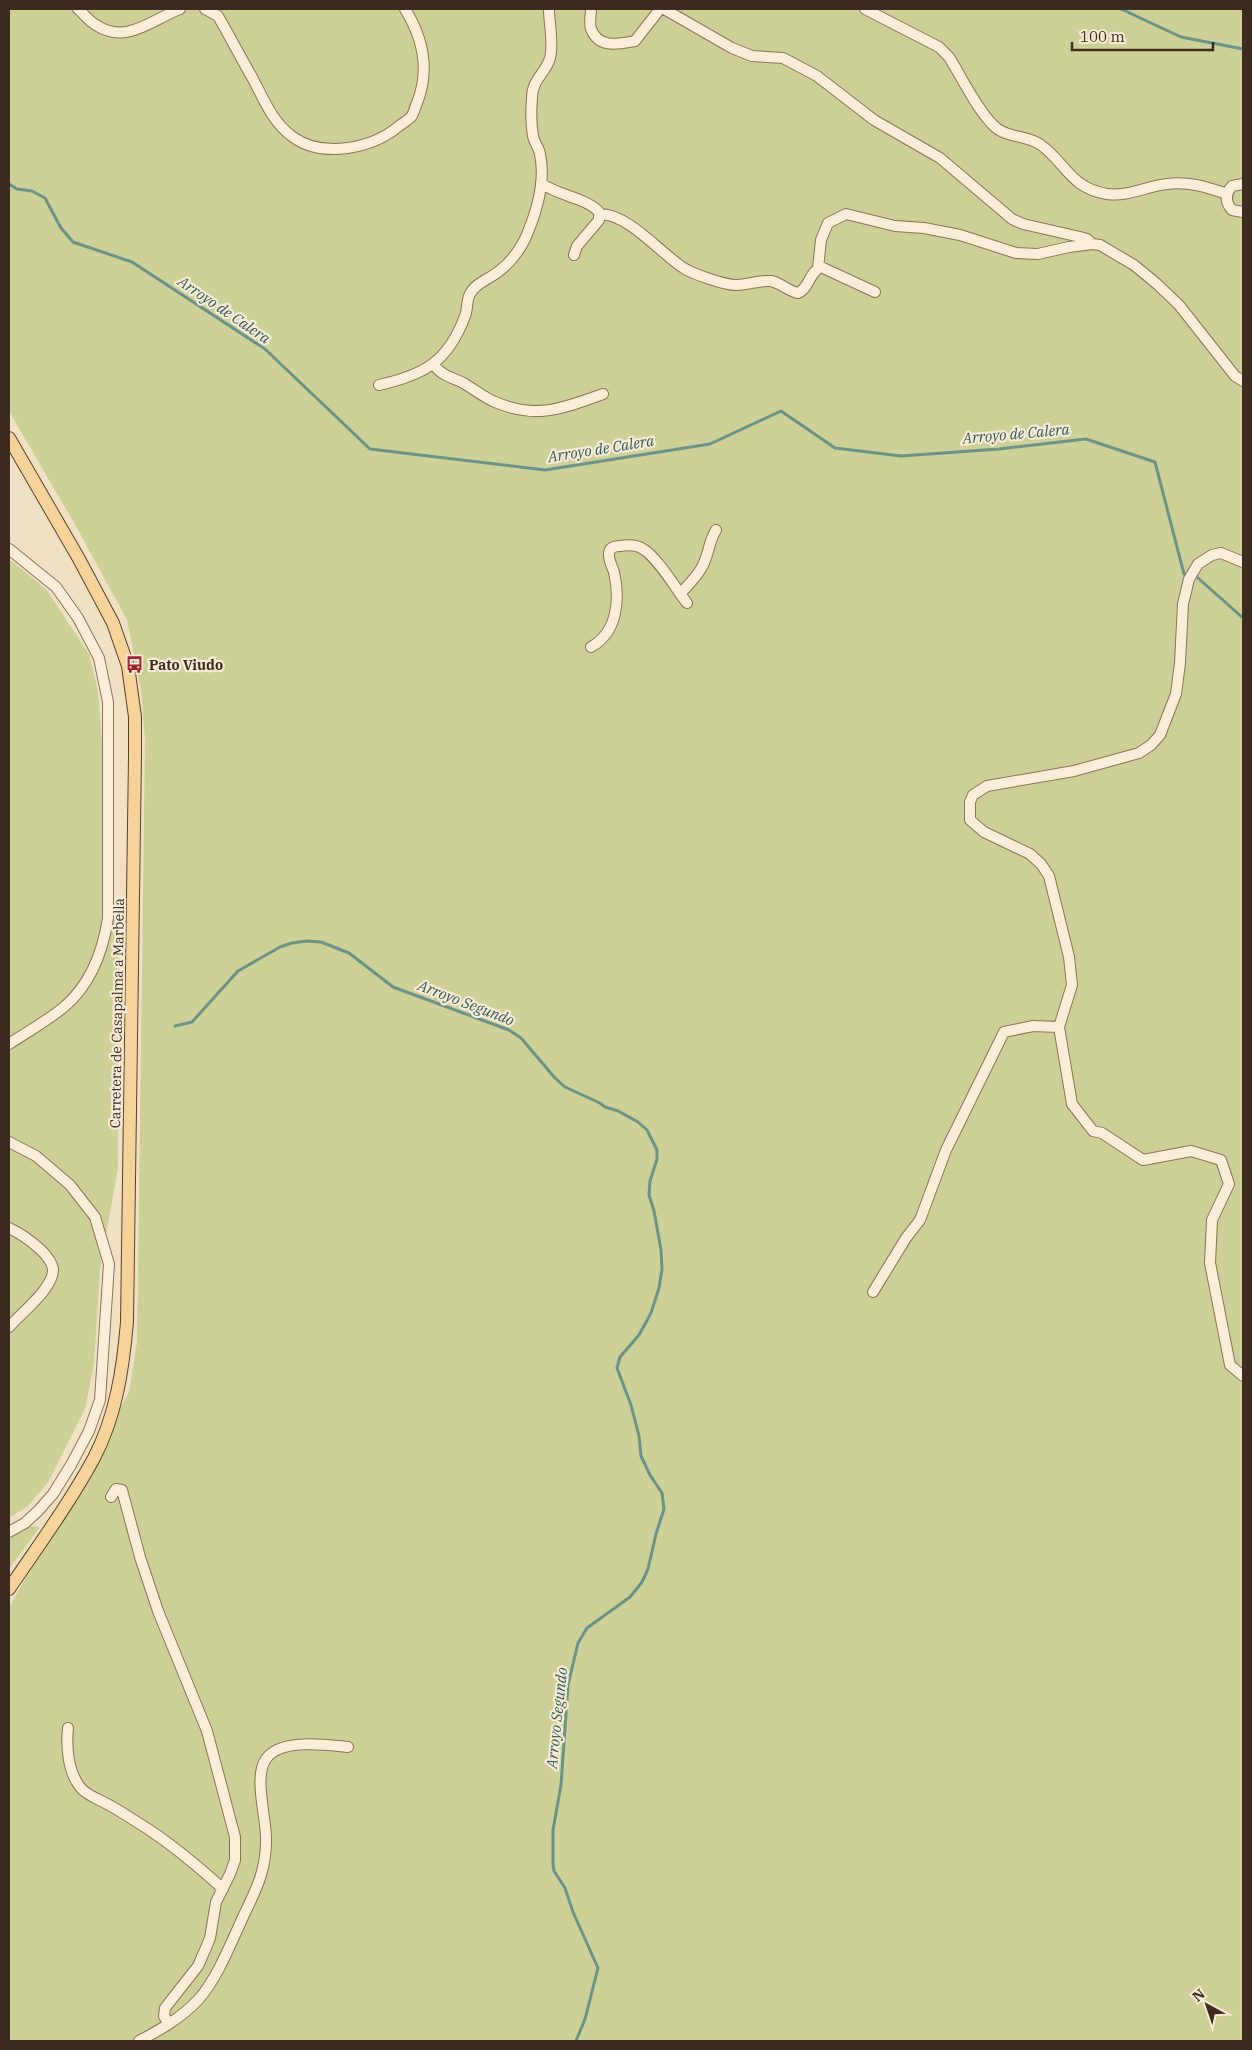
<svg xmlns="http://www.w3.org/2000/svg" width="1252" height="2050" font-family="'IBM Plex Serif',serif">
<style>
.green{fill:#cdd097}
.lines{fill:none;stroke-linecap:round;stroke-linejoin:round}
.stream{stroke:#6c9387;stroke-width:3}
.minor-casing{stroke:#8d7159;stroke-width:12}
.major-casing{stroke:#5a402e;stroke-width:14}
.minor{stroke:#fbeed8;stroke-width:10}
.major{stroke:#f5d39b;stroke-width:12}
.labels{text-anchor:middle;stroke-width:4.5;stroke-linejoin:round;paint-order:stroke}
.poi-label{font-size:14px;font-weight:bold;fill:#3c2b1e;stroke:#f8ebd5;text-anchor:start}
.street-label{font-size:14px;fill:#3c2b1e;stroke:#f8ebd5}
.water-label{font-size:15px;font-style:italic;fill:#2d5d56;stroke:#f8ebd5}
</style>
<rect width="100%" height="100%" fill="#f1e1c4"/>
<path class="green" d="M9,9h1234v2032h-1234v-433l120,-216 8,-50 8,-602 -4,-50 -14,-70 -50,-92 -68,-117z
M9,559l37,30 43,65 9,37 22,285 -2,192 -18,101 -6,95 -9,45 -36,72 -21,25 -19,12z
M29,1526l11,1 -31,42v-30z"/>
<g class="lines">
<path class="stream" d="M1121,9l60,28 62,12
M9,184l8,5 15,2 13,7 16,30 12,14 59,20 133,87 105,100 175,21 165,-26 71,-33 54,37 66,8 98,-7 87,-10 69,23 29,112
M1198,578l45,40
M175,1026l17,-4 46,-51 42,-24 12,-4 15,-2 14,1 28,11 44,34 116,43 12,8 34,40 10,9 35,16 5,4 13,4 20,11 9,8 10,20v9l-7,22 -1,14 5,16 7,39 1,19 -3,19 -8,25 -12,22 -19,22 -3,11 14,37 8,31 2,20 9,19 12,18 2,16 -8,25 -8,35 -6,13 -12,15 -43,31 -9,15 -10,42 -7,100 -8,45v34l1,7 11,17 8,24 25,56 -13,51 -9,22"/>
<defs>
<path id="minor" d="M78,9c6,5 11,12 18,16 30,20 55,-5 84,-16
M205,9l13,7c12,21 23,42 35,63 11,21 20,44 40,58 30,22 80,11 106,-11 4,-3 9,-6 12,-9 3,-4 4,-10 6,-14 13,-33 6,-65 -12,-94
M591,9c0,5 -2,14 0,20 8,20 27,15 44,12l25,-32
M664,9l68,39 20,8 31,2 34,18 57,44 66,38 72,61 11,5 57,13 7,2 5,5
M865,9l74,38 10,10c13,21 26,49 43,67 13,15 34,10 49,21 25,18 29,43 66,49 21,3 40,-8 60,-10 21,-3 40,3 60,10
M541,183c17,13 44,14 58,29v8l-22,26 -3,9
M1243,184l-11,2c-7,8 -7,16 0,24l11,2
M600,214c29,0 61,40 85,55 11,6 40,16 51,16 12,0 23,-5 35,-4 10,2 17,10 27,12 11,-4 11,-21 23,-26l54,25
M818,268l3,-28 7,-17 18,-9 49,12 29,2 36,7 56,18 22,1 31,-7 23,-3 8,1 34,20 23,19 22,21 56,71 8,5
M434,364c6,12 21,14 31,20 10,6 20,14 30,18 43,18 68,6 108,-8
M379,385c45,-10 69,-23 86,-69 3,-7 1,-15 5,-22 5,-11 20,-15 29,-23 11,-8 20,-20 26,-32 11,-25 21,-57 15,-85 -1,-6 -6,-12 -7,-18 -2,-11 -2,-26 -1,-38 0,-19 14,-25 18,-40 4,-15 -1,-34 -1,-49
M9,549l47,38 22,31 21,40 9,44v216c-5,33 -18,67 -44,89 -17,14 -37,25 -55,37
M680,594c8,-9 18,-18 23,-29 6,-12 6,-24 13,-35
M591,647c27,-15 29,-48 23,-75 -2,-6 -6,-13 -5,-19 1,-6 6,-7 11,-7 7,-1 17,-1 23,3 15,9 33,40 44,54
M1059,1027l13,-42 -3,-28 -20,-81 -8,-12 -11,-10 -46,-22 -14,-12v-18l3,-7 14,-9 87,-15 65,-18 12,-8 9,-10 16,-41 4,-31 3,-59 6,-25 9,-15 14,-9 9,-2 22,9
M9,1142l27,14 34,29 25,32 14,47 -9,136 -11,31 -18,34 -18,29 -15,17 -13,12 -16,9
M9,1228c13,6 21,12 32,22 5,5 11,12 12,19 1,19 -32,44 -44,58
M873,1292l33,-54 14,-18 26,-70 58,-118 29,-6 26,1 13,77 21,27 9,2 41,27 48,-9 30,9 8,24 -17,36 -2,43 20,102 13,11
M111,1497l5,-8 6,1 18,67 18,54 49,120 28,106v23l-5,14 -14,28 -6,36 -5,12 -7,16 -33,42 -1,8 5,8
M68,1728c-2,18 0,44 12,59 7,9 19,12 29,18 13,7 26,16 39,24 27,18 51,38 75,60
M139,2041c21,-11 42,-23 59,-41 19,-21 33,-57 45,-83 6,-13 14,-28 18,-42 3,-10 5,-23 5,-34 1,-22 -13,-64 0,-82 14,-21 60,-14 82,-12"/>
<path id="major" d="M9,438l70,121 34,64 15,43 7,51v38l-8,567c-4,47 -11,94 -33,136 -25,46 -56,88 -85,131"/>
</defs>
<use href="#minor" class="minor-casing"/>
<use href="#major" class="major-casing"/>
<use href="#minor" class="minor"/>
<use href="#major" class="major"/>
</g>
<defs>
<symbol id="bus-bare" viewBox="-9 -9 18 18"><path d="M-5-6H5V4H4V6H2V4H-2V6H-4V4H-5ZM-3.5-4V0h7V-4ZM-3.5 1.2v1.5H-2V1.2ZM2 1.2v1.5H3.5V1.2Z" fill="#9f262f" stroke="#f8ebd5" stroke-width="2.5" paint-order="stroke"/></symbol>
</defs>
<g fill-rule="evenodd">
<use href="#bus-bare" x="122" y="652" width="25" height="25"/>
</g>
<g class="labels">
<g class="poi-label">
<text x="149" y="670">Pato Viudo</text>
</g>
<g class="street-label">
<text transform="translate(117 1013) rotate(-89)" y="5">Carretera de Casapalma a Marbella</text>
</g>
<g class="water-label">
<text transform="translate(224 310) rotate(34)" y="5">Arroyo de Calera</text>
<text transform="translate(1016 434) rotate(-5)" y="5">Arroyo de Calera</text>
<text transform="translate(601 449) rotate(-9)" y="5">Arroyo de Calera</text>
<text transform="translate(466 1003) rotate(21)" y="5">Arroyo Segundo</text>
<text transform="translate(557 1718) rotate(-84)" y="5">Arroyo Segundo</text>
</g>
</g>
<rect width="1252" height="2050" fill="none" stroke="#3c2b1e" stroke-width="20"/>
<g transform="translate(1207 2005) rotate(320)" stroke="#f8ebd5" stroke-width="4" paint-order="stroke">
<path d="M0-4L9 19L0 12L-9 19Z" fill="#3c2b1e"/>
<text y="-8" font-size="14" font-weight="bold" text-anchor="middle" fill="#3c2b1e">N</text>
</g>
<path d="M1072 42v8h141v-8" fill="none" stroke="#3c2b1e" stroke-width="2.5"/>
<text x="1080" y="42" font-size="15" fill="#3c2b1e" stroke="#f8ebd5" stroke-width="4" paint-order="stroke">100 m</text>
</svg>
